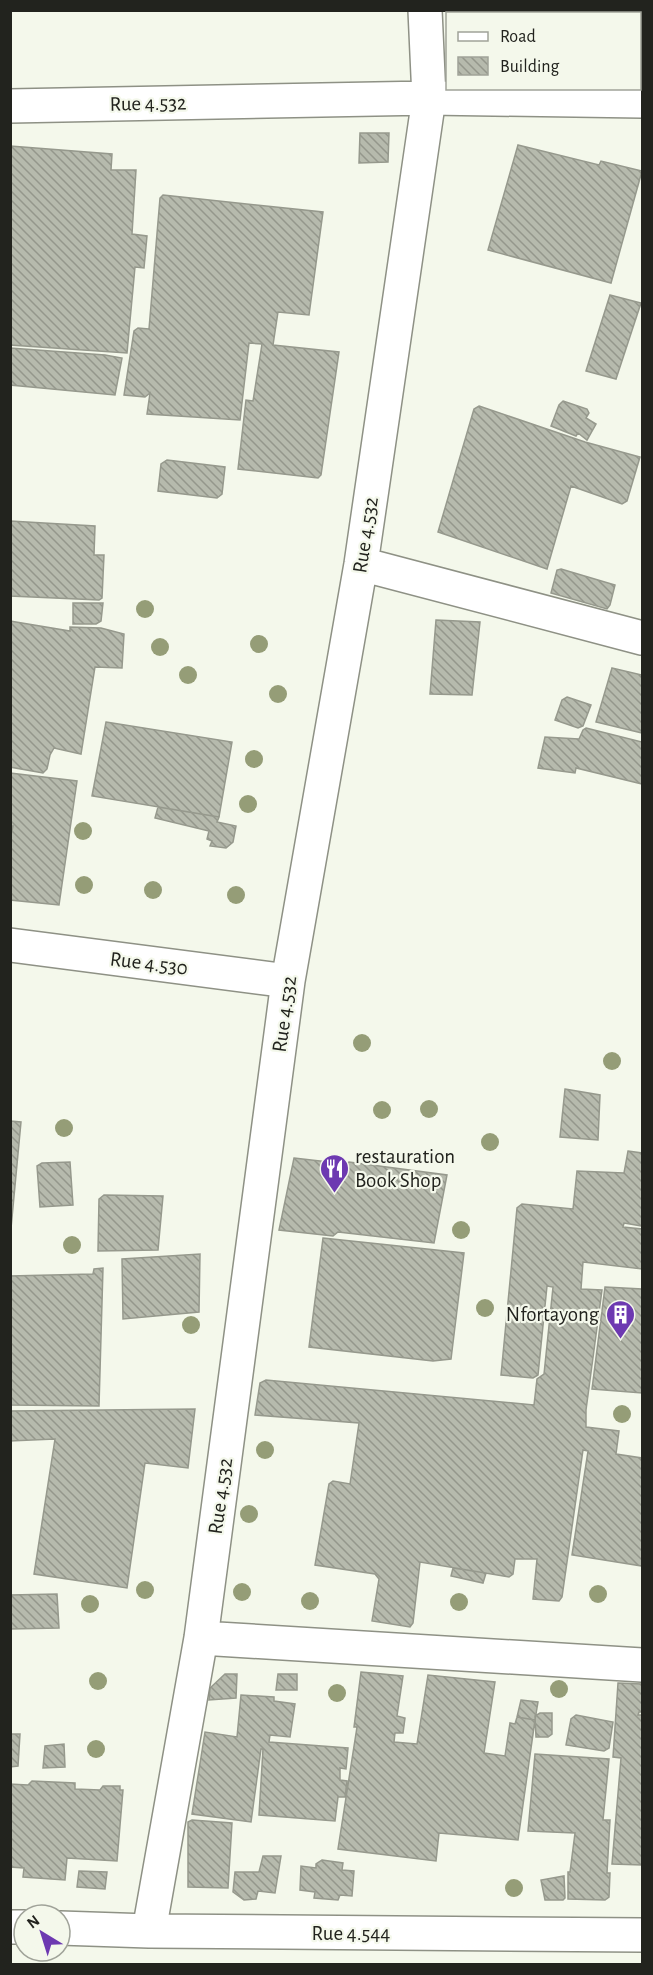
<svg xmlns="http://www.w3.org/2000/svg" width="653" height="1975" font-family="'Alegreya Sans',sans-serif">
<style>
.building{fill:url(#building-back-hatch);stroke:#96998d;stroke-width:1.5}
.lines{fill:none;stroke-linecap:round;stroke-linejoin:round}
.street-casing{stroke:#8e9185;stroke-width:36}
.street{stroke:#fff;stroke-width:33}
.tree{fill:#959d77}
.labels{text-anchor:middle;stroke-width:4.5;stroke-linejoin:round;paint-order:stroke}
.street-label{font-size:21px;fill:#22231e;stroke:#f4f8eb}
.poi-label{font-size:21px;fill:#22231e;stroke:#f4f8eb;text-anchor:start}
</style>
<defs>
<pattern id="building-back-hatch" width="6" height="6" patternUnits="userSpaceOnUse" patternTransform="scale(1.5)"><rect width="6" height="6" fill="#b6baad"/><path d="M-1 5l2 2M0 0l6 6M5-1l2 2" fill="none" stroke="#94978c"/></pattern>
</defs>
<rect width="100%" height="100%" fill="#f4f8eb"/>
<path class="building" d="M529,10h113v44h-2v-40h-111z
M360,133h29l-1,29 -29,1z
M518,145l81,20 2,-4 41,10 -31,112 -123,-33z
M10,146l102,8 -1,16h25l-4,64 15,2 -3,32 -9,-1 -8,86 -117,-8z
M163,195l160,17 -14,103 -31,-3 -5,33 66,7 -18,123 -3,3 -80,-9 8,-69 7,1 9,-57 -13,-1 -9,77 -93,-6 3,-21 -5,4 -21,-2 10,-64 4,-3 11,1 11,-131z
M610,295l31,8 -25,76 -30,-8z
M10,348l95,7 17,3 -7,37 -105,-10z
M563,401l24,8 2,4 -3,5 10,6 -9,16 -9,-7 -2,3 -25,-10 8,-21z
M479,406l106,36 55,15 -13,44 -5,3 -51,-18 -24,83 -109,-37 36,-123z
M167,460l58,7 -3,27 -5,4 -59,-7 3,-27z
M10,521l85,5 -1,29h10l-2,43 -3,2 -89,-4z
M561,569l54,16 -5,20 -3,4 -56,-16 6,-23z
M73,603h30l-2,18 -5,3h-23z
M436,620l44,2 -8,73 -42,-1z
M10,621l60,10v-4l31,1 23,6 -2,34 -27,-1 -14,87 -27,-6 -4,7 -3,14 -4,4 -33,-6z
M612,668l30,7v58l-46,-11z
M567,697l24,8 -8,21 -5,2 -23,-8 7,-20z
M106,722l126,20 -13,75 -127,-21z
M586,728l56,14v42l-66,-16 -1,5 -37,-5 7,-31 34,2 4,-9z
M10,773l67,8 -18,124 -49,-5v-60l3,-14h-3z
M158,807l61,10 -2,5 19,4 -3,16 -7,6 -16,-2 2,-5 -5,-2 2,-8 -54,-13z
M565,1089l35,6 -2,45 -38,-3z
M10,1121l11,1 -11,117z
M628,1151l14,2v73l-18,-3 -1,4 19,2v40l-59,-7 -2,27 21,1 -16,120v17l33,4 -3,23 26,4v108l-70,-11 16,-104 -5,-1 -21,147 -3,4 -26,-2 4,-40h-22l-2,15 -4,3 -89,-15 -7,61 -3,4 -38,-6 7,-42 -4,-5 -60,-9 14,-81 4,-3 17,3 9,-61 -104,-8 5,-32 6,-3 268,25 3,-26 7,-5 9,-87 -6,-1 -9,89 -5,3 -32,-3 16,-167 5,-4 51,5 4,-38 47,2z
M294,1158l52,6 3,-2 98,13 -13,68 -96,-11 -5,4 -54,-6z
M70,1162l3,43 -33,2 -3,-41 5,-3z
M104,1195l59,1 -5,54 -60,1 1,-52z
M323,1238l141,15 -13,106 -18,2 -124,-14z
M200,1254l-1,58 -76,7 -1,-60z
M103,1268l-4,138 -89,-1v-129l83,-2 1,-5z
M605,1287l37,2v104l-50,-4z
M195,1409l-7,59 -43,-5 -18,125 -93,-14 21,-135 -45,2v-30z
M453,1568l33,5 -3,10 -32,-7z
M57,1594l2,34 -49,1v-34z
M361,1672l42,4 -6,40 8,2 -2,15h-8l-1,9 23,2 11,-69 67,7 -11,71 21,3 5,-33 5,1 2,-7 18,3 -17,120 -79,-7 -3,28 -98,-12 19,-122h-3z
M225,1674h12l-1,24 -27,2 1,-12z
M278,1674h19v16h-21z
M618,1683l24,1v28h-3l-1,3h4v150l-30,-1 9,-106 -8,-1z
M241,1695l33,2v4l21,3 -5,33 -20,-2 -1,7 79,6 -2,21 -6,-1v12l7,1 -2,16h-7l-3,24 -76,-6 4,-66h-2l-10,73 -59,-8 13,-82 32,5z
M521,1700l17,2 -3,18 -18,-3z
M540,1713h12v21l-4,3h-12l-1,-21z
M576,1715l37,7 -4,26 -5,3 -38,-6 5,-26z
M10,1734h10l-2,32 -8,1z
M64,1744l1,23 -22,1 2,-22z
M535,1754l74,5 -6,61h7l-3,53h3l-1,24 -4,3 -37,-1v-27h2l5,-39 -47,-2z
M32,1781l43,2v6l25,1 3,-4h17v4h3l-6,71 -50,-3 -2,22 -42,-3 1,-9 -14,-1v-83l18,1z
M192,1820l40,3 -4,65 -40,-1v-65z
M263,1856h18l-6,37 -17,-2 -2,8 -12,1 -11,-8 2,-20h24z
M322,1860l21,3 -1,7 12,1 -2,25 -12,-1 -2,5 -24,-2 1,-6 -15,-2 1,-24 15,2v-4z
M79,1871l28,1 -2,17 -28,-2z
M564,1876l1,22 -2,2h-18l-4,-20z"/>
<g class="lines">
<defs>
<path id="street" d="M425,10l4,88 213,3
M10,106l419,-8 -68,466 -73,417 -87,657 -52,293
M361,564l281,74
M10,945l278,36
M201,1638l441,27
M10,1927h14
M60,1928l89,3 493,4"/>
</defs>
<use href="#street" class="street-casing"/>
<use href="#street" class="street"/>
</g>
<g class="tree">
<circle cx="145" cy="609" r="9"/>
<circle cx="259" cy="644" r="9"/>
<circle cx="160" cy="647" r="9"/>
<circle cx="188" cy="675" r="9"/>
<circle cx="278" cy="694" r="9"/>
<circle cx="254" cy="759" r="9"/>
<circle cx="248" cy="804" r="9"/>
<circle cx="83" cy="831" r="9"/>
<circle cx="84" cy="885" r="9"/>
<circle cx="153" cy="890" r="9"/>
<circle cx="236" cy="895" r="9"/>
<circle cx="362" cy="1043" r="9"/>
<circle cx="612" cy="1061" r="9"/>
<circle cx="429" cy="1109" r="9"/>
<circle cx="382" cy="1110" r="9"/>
<circle cx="64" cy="1128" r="9"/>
<circle cx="490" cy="1142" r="9"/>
<circle cx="461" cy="1230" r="9"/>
<circle cx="72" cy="1245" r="9"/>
<circle cx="485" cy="1308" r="9"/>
<circle cx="191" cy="1325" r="9"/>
<circle cx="622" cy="1414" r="9"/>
<circle cx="265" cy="1450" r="9"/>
<circle cx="249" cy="1514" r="9"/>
<circle cx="145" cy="1590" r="9"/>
<circle cx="242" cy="1592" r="9"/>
<circle cx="598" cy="1594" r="9"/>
<circle cx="310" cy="1601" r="9"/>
<circle cx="459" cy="1602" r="9"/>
<circle cx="90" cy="1604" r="9"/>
<circle cx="98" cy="1681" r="9"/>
<circle cx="559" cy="1689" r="9"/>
<circle cx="337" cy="1693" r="9"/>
<circle cx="96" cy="1749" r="9"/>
<circle cx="514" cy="1888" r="9"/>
</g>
<defs>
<symbol id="restaurant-pin" viewBox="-11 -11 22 30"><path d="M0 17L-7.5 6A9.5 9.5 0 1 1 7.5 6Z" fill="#6d39b1" stroke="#f4f8eb"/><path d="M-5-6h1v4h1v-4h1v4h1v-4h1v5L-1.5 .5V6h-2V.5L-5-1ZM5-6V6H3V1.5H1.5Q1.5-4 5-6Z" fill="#fff"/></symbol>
<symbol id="building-pin" viewBox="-11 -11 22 30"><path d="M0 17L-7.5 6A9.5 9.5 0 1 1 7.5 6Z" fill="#6d39b1" stroke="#f4f8eb"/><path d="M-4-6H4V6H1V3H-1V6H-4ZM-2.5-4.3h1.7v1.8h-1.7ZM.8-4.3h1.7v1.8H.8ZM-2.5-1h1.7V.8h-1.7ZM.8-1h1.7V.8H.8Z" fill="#fff"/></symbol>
</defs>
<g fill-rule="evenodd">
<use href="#restaurant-pin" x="318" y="1152" width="33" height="45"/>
<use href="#building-pin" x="604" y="1298" width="33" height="45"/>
</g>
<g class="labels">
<g class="street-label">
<text transform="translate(148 103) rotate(-1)" y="7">Rue 4.532</text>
<text transform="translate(365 535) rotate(-81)" y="7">Rue 4.532</text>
<text transform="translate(149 963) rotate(7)" y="7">Rue 4.530</text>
<text transform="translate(284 1014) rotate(-82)" y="7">Rue 4.532</text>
<text transform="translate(220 1496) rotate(-82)" y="7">Rue 4.532</text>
<text x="351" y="1940">Rue 4.544</text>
</g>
<g class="poi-label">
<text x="355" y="1163">restauration<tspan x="355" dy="24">Book Shop</tspan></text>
<text x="599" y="1321" text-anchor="end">Nfortayong</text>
</g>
</g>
<rect width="653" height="1975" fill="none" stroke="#22231e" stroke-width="24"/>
<rect x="446" y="12" width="195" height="78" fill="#f4f8eb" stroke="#a0a399" stroke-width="1.5"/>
<rect x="458" y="32" width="30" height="9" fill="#ffffff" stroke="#a0a399" stroke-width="1.5"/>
<text x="500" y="42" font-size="18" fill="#22231e">Road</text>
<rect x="458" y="57" width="30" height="18" fill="url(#building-back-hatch)" stroke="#a0a399" stroke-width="1.5"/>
<text x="500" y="72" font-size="18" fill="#22231e">Building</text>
<g transform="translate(42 1933) rotate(322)"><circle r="28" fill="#f4f8eb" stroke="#a0a399" stroke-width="1.5"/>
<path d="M0-4.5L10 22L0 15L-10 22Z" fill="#6d39b1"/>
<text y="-9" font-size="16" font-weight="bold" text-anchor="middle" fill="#22231e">N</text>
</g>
</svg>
